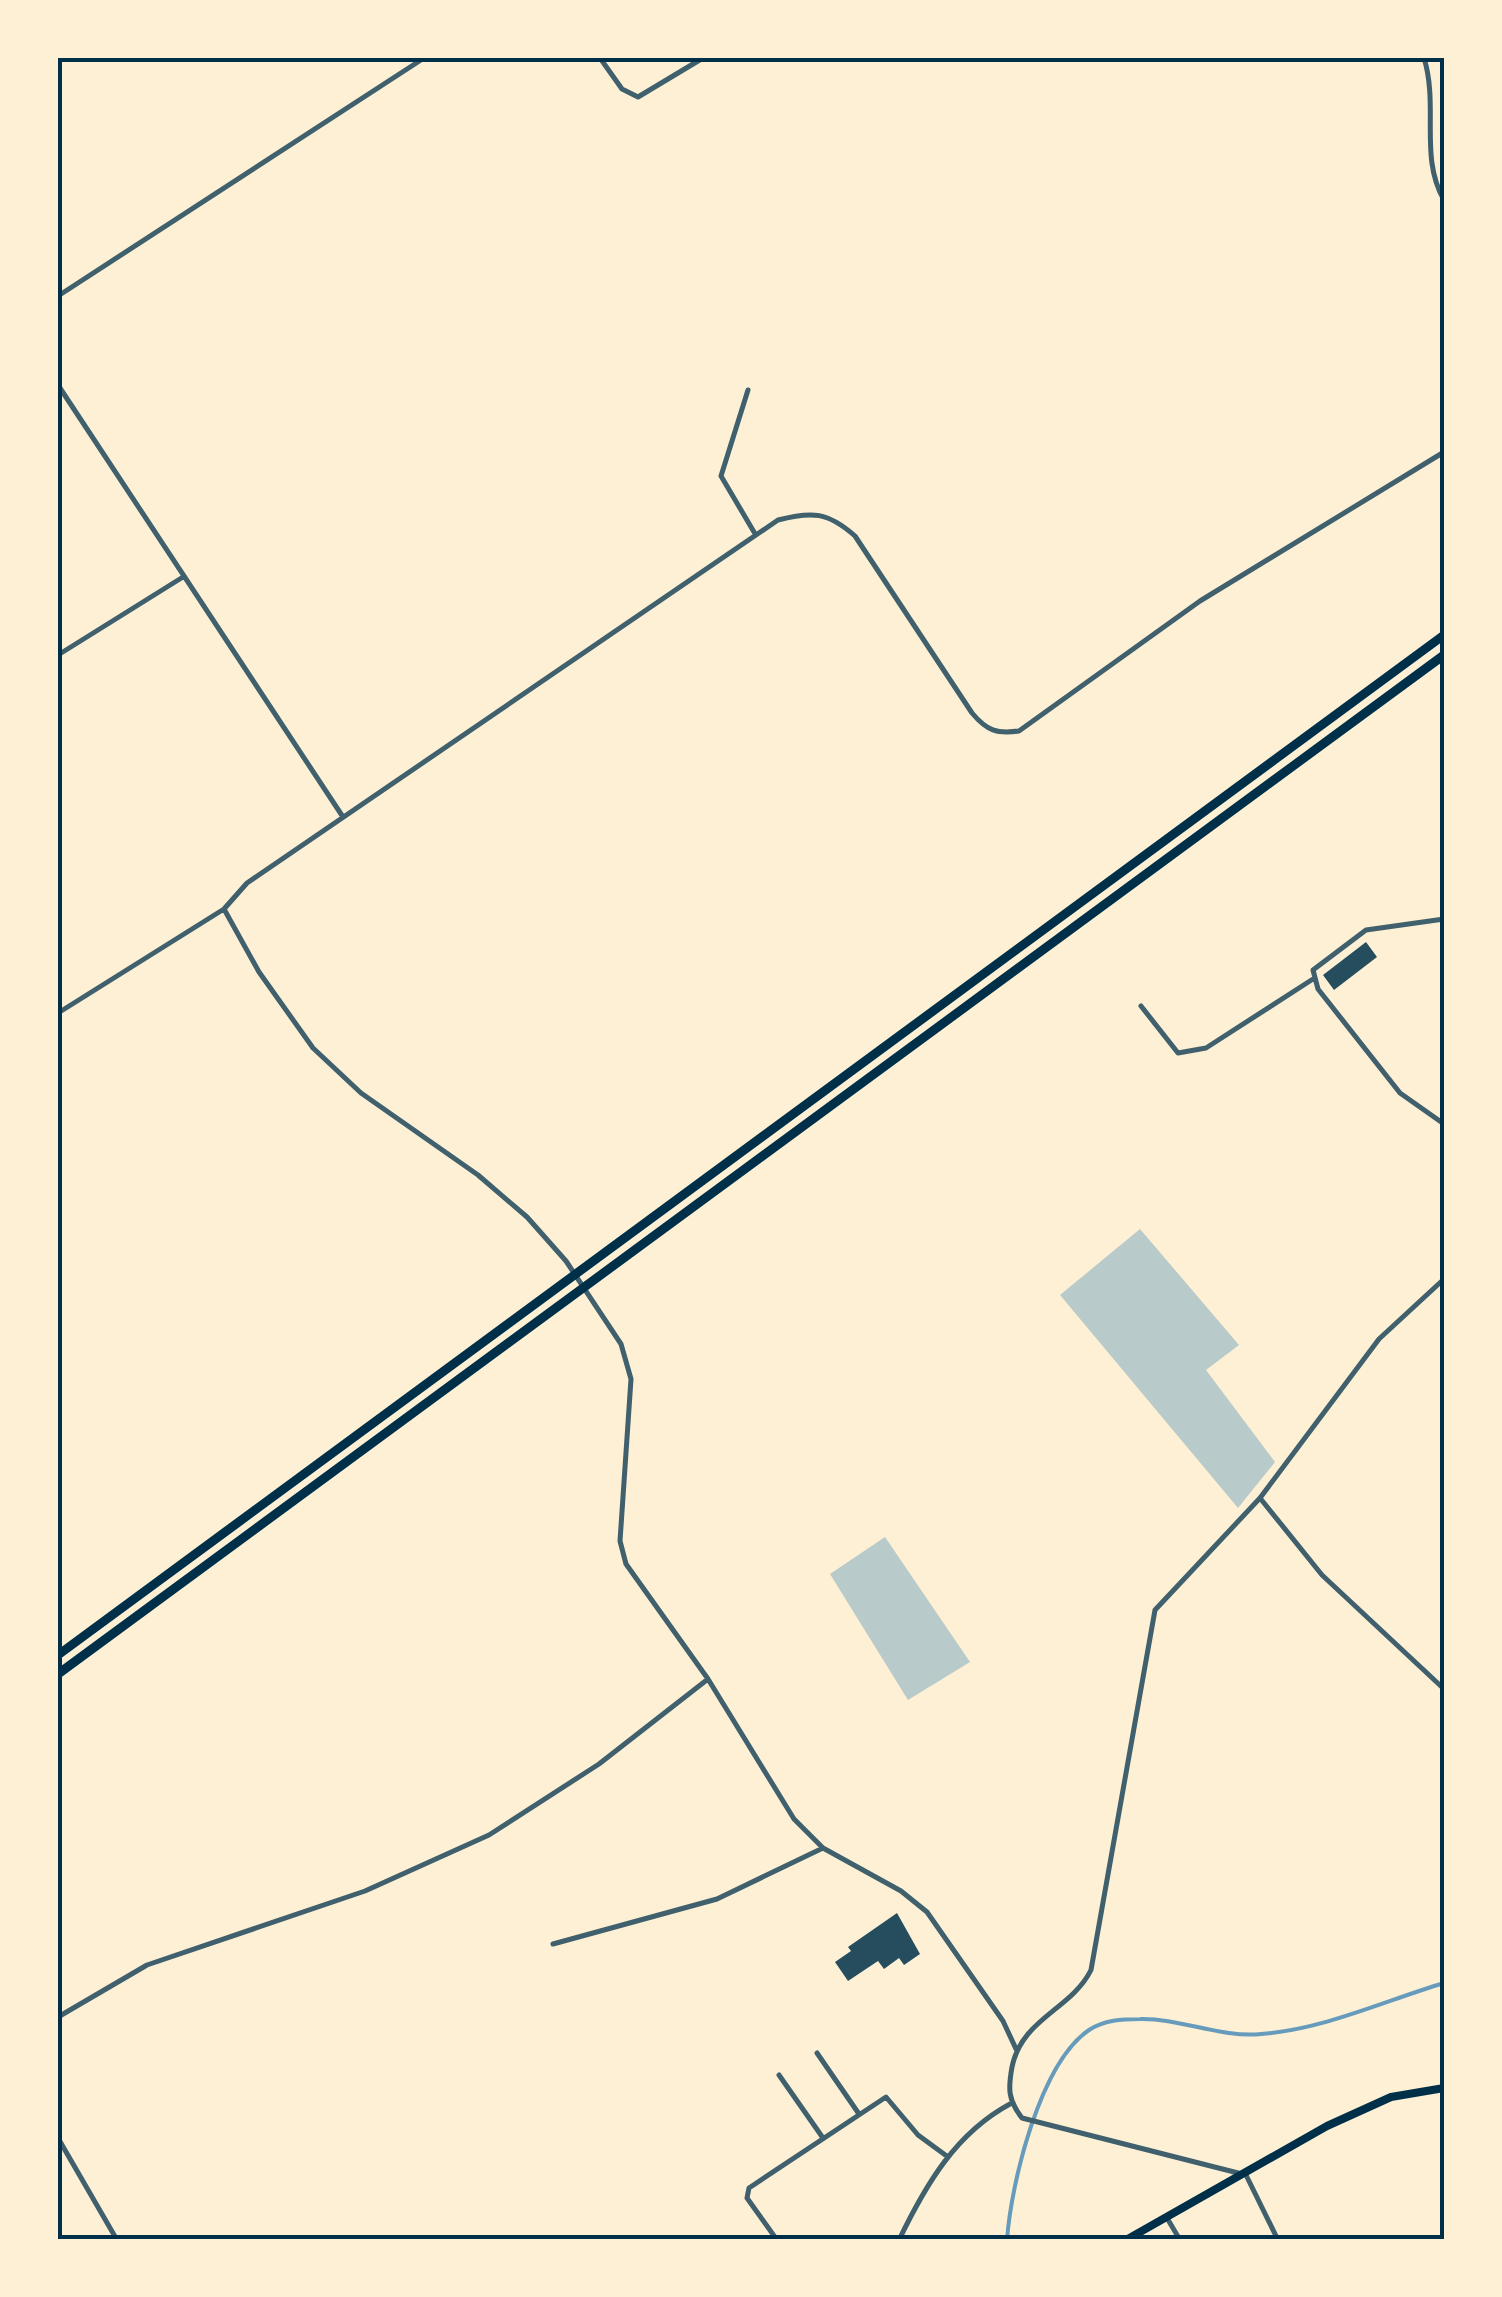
<svg xmlns="http://www.w3.org/2000/svg" width="1502" height="2297" font-family="Helvetica,sans-serif">
<style>
.green{fill:#b9caca}
.lines{fill:none;stroke-linecap:round;stroke-linejoin:round}
.stream{stroke:#669bbc;stroke-width:4}
.building{fill:#264d5e}
.minor{stroke:#3f606c;stroke-width:5}
.primary{stroke:#003049;stroke-width:8}
.motorway{stroke:#003049;stroke-width:9}
.neatline{fill:none;stroke:#003049;stroke-width:4}
</style>
<rect width="100%" height="100%" fill="#fdf0d5"/>
<path class="green" d="M1140,1229l99,116 -33,25 69,92 -37,46 -178,-213z
M885,1537l85,125 -62,38 -78,-126z"/>
<g class="lines">
<path class="stream" d="M1007,2240c4,-57 33,-177 82,-210 15,-10 33,-11 51,-11 40,-1 81,19 121,15 64,-5 123,-33 183,-51"/>
</g>
<path class="building" d="M1366,942l11,15 -43,33 -11,-15z
M897,1913l23,41 -16,11 -5,-7 -15,11 -6,-8 -30,20 -13,-19 16,-11 -3,-4z"/>
<g class="lines">
<path class="minor" d="M600,58l22,31 16,8 65,-39
M1424,58c15,48 -5,99 20,142
M58,296l366,-238
M58,385l285,432
M748,390l-27,86 33,56
M58,655l125,-78
M224,909l35,63 54,76 48,45 117,82 49,42 39,44 55,83 10,35 -11,162 6,23 82,115 86,140 29,29 78,43 26,21 76,109 13,28
M1444,919l-78,11 -53,40 5,19 82,104 44,31
M1141,1006l37,47 28,-5 107,-69
M58,1013l166,-104 23,-26 531,-363c34,-9 50,-8 77,16l117,177c15,18 25,21 47,18l181,-130 244,-149
M1260,1498l62,77 122,114
M553,1944l164,-45 106,-51
M58,2017l89,-52 218,-74 124,-56 110,-71 109,-85
M817,2053l42,61
M779,2075l44,63
M58,2138l59,102
M1167,2218l13,22
M777,2240l-30,-42 2,-10 137,-91 32,38 30,22
M899,2240c27,-56 57,-107 111,-136
M1278,2240l-32,-65 -224,-57c-14,-18 -14,-29 -10,-51 10,-49 59,-57 79,-97l64,-360 105,-112 119,-159 65,-60"/>
<path class="primary" d="M1126,2240l201,-114 64,-29 53,-9"/>
<path class="motorway" d="M58,1655l1386,-1020
M58,1674l1386,-1019"/>
</g>
<rect width="1502" height="2297" fill="none" stroke="#fdf0d5" stroke-width="120"/>
<rect x="60" y="60" width="1382" height="2177" class="neatline"/>
</svg>
